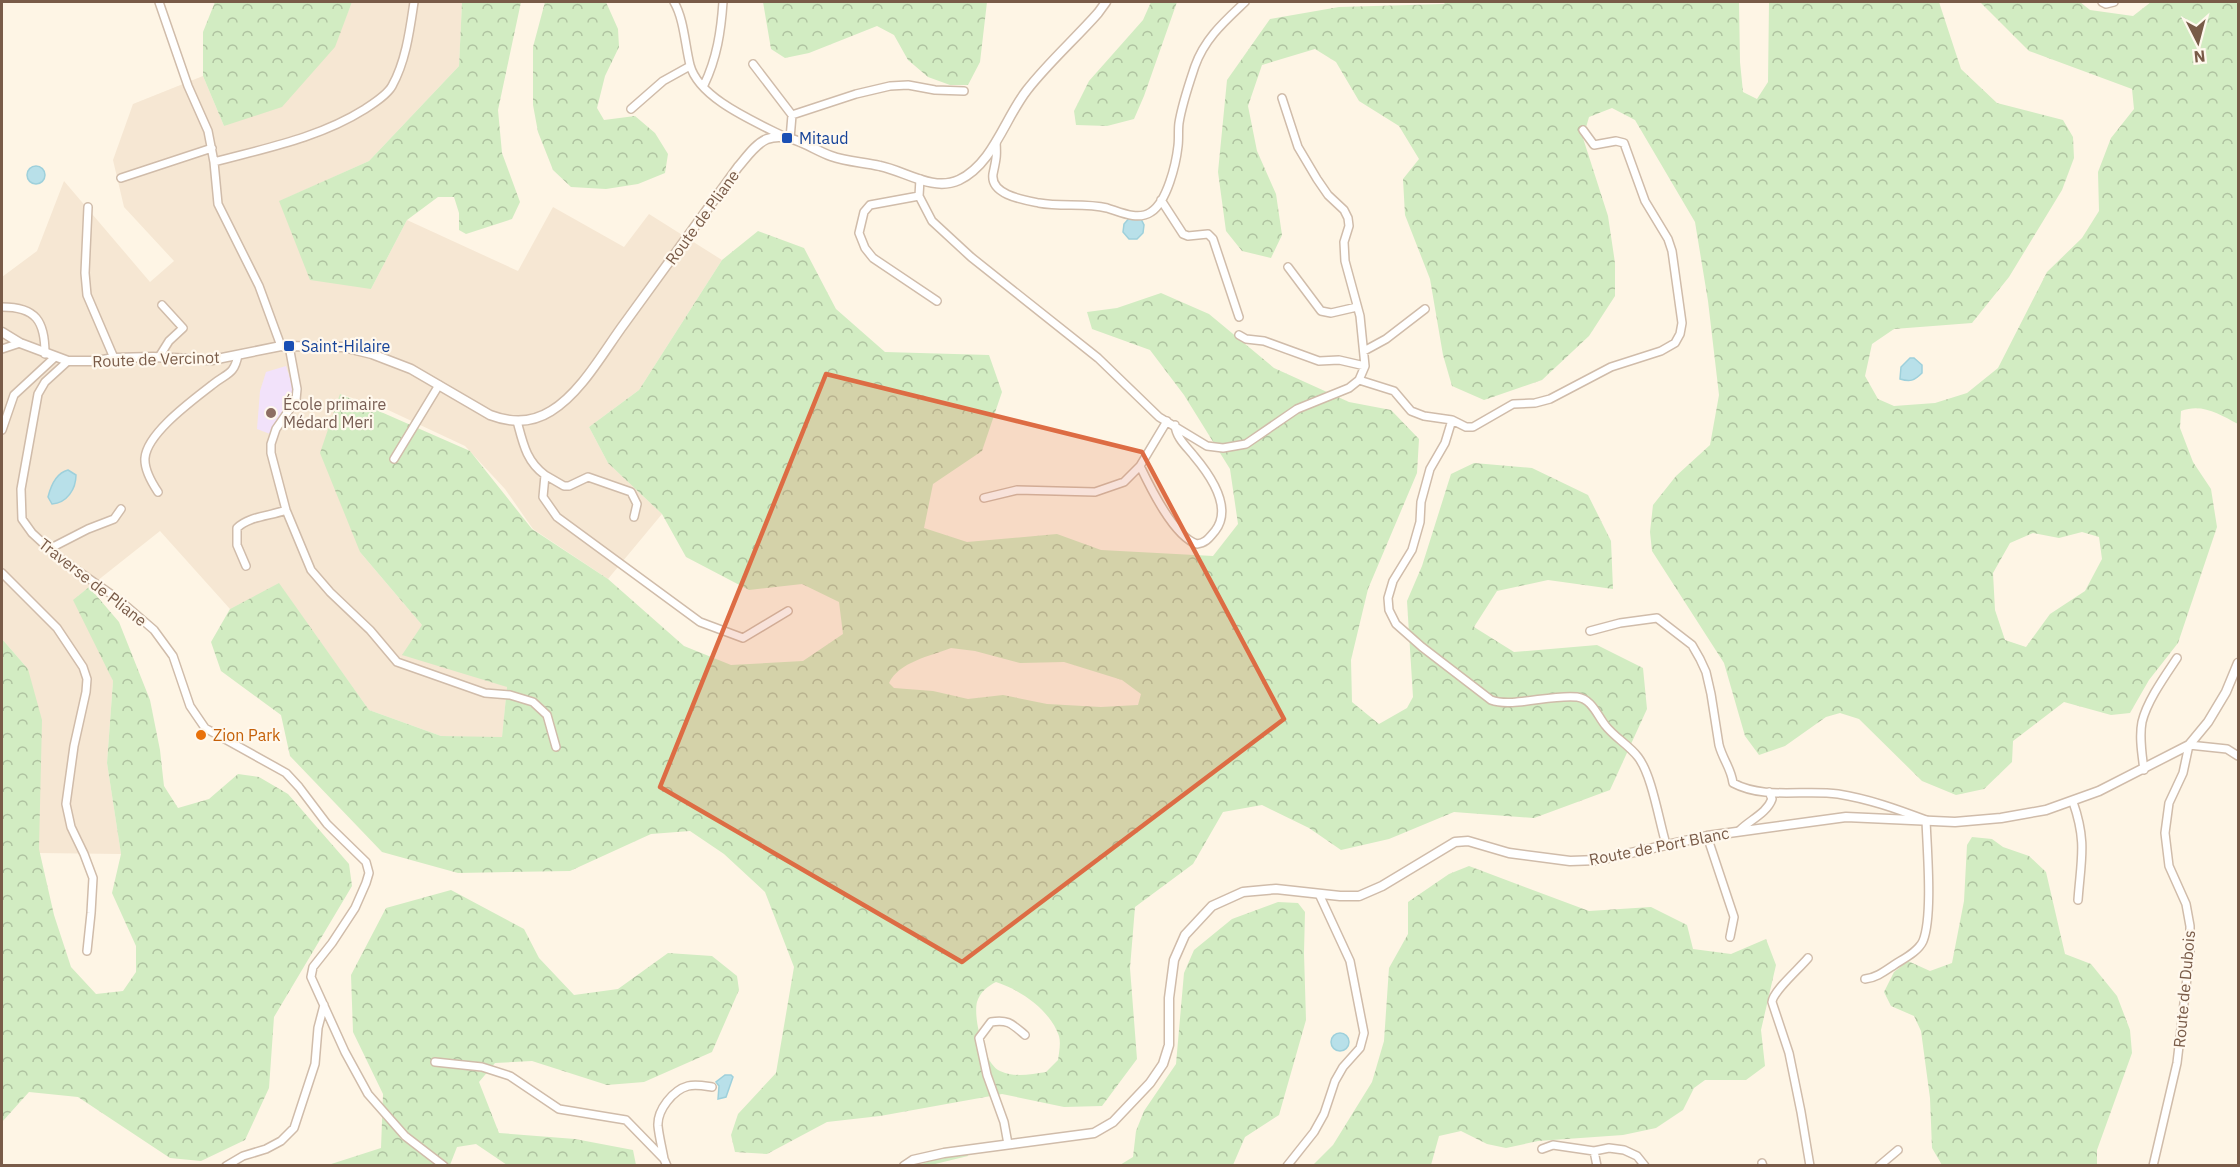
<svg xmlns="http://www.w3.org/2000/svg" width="2240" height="1167" font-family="'IBM Plex Sans',sans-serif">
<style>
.residential{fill:#f6e7d3}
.education{fill:#f2e2fa}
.forest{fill:url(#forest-crowns);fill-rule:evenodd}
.water{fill:#b8e0e9;stroke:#9ed0db;stroke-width:1.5}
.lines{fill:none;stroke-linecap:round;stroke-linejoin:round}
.minor-casing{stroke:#d0bcaa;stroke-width:10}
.tertiary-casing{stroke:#d0bcaa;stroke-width:11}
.minor{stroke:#fff;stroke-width:7}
.tertiary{stroke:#fff;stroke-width:8}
.marked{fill:#dd6c44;fill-opacity:0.2;stroke:#dd6c44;stroke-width:4.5;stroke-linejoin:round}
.transit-dot{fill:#1a4fb4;stroke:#fff8ed;stroke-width:2}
.education-dot{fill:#8d6e63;stroke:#fff8ed;stroke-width:2}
.food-dot{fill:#e8710a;stroke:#fff8ed;stroke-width:2}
.labels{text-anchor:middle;stroke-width:4.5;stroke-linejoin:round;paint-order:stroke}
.transit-label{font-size:16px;fill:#164399;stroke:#fff8ed;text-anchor:start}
.street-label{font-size:16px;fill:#795b48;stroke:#fff8ed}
.education-label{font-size:16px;fill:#785e54;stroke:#fff8ed;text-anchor:start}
.food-label{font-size:16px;fill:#c56008;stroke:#fff8ed;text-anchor:start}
</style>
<defs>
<pattern id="forest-crowns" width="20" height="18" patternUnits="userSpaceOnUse" patternTransform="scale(1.5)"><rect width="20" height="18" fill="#d2ecc2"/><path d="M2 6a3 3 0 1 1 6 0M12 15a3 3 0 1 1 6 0" fill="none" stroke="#afc2a0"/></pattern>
</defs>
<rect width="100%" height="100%" fill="#fef5e5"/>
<path class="residential" d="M352,2h110l-3,64 -90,95 -89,40 91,88 36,-69 111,51 35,-64 71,40 25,-33 73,46 -83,130 -50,37 19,36 54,51 -54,65 -75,-50 -28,-40 -40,-43 -79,-37 -46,-15 20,158 62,73 85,62 -5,51 -61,-2 -72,-26 -90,-126 -49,25 -70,-78 -82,65 35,85 -6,82 14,91 -83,-1 -10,-184 -26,-30v-362l35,-26 27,-70 86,101 24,-21 -50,-54 -11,-47 20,-56 70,-28 21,50 110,-79z"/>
<path class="education" d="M286,366l7,21 1,9 -24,38 -13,-5 3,-38 6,-19z"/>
<path class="forest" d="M215,2h137l-17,45 -53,60 -58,19 -21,-50v-44z
M462,2h59l-23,108 4,43 18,49 -8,17 -46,15 -7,-4v-17l-5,-16h-16l-31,23 -36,69 -61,-9 -31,-79 90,-40 90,-95z
M545,2h61l12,27 1,18 -14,29 -8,32 7,12 31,-4 20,17 13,21 -3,19 -27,11 -32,5 -35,-2 -18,-17 -15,-38 -5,-27v-58z
M763,2h224l-7,60 -12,23h-18l-22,-8 -20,-17 -14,-25 -17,-9 -68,27 -24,5 -14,-9z
M1151,2h26l-33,94 -10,23 -27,7 -31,-1 -2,-14 15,-30 54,-61z
M1446,2h293l1,60 3,30 14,7 11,-17 1,-80h170l22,67 36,34 66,17 10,17 1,21 -12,32 -53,87 -37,46 -78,6 -22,15 -7,32 13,23 16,7 41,-3 32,-10 31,-25 49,-96 35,-34 17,-27 -1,-39 13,-34 23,-29 -2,-20 -103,-38 -49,-49h100l10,8 43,6 18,-14h87v422c-19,-10 -36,-21 -57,-13l-1,17 13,34 18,27 6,38 -39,116 -29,37 -19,33 -19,2 -47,-13 -51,39 -1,21 -28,27 -28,6 -34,-14 -63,-62 -19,-6 -14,4 -41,29 -26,9 -14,-19 -21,-73 -72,-112 -2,-19 3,-27 23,-29 34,-31 9,-50 -11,-94 -13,-79 -60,-102 -23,-12 -23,9 -6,21 25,78 7,47v33l-26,40 -47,44 -58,20 -32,-14 -9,-31 -13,-76 -25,-64 -2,-36 16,-20 -20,-33 -40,-25 -23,-39 -21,-13 -53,16 -14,41 9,45 19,43 6,41 -11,23 -29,-7 -16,-20 -8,-59 9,-92 43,-61 69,-12 105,-3zM2082,532l17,5 3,22 -17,32 -35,23 -24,33 -21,-7 -10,-30 -2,-37 17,-30 23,-10 26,5z
M758,231l46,17 32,61 49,43 104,3 13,37 -20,59 -49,33 -9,44 43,14 90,-8 44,16 112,6 25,-32 -8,-55 -46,-74 -34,-45 -58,-21 -5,-17 30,-4 44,-15 48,21 65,54 75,34 42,8 28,29 -2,34 -49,116 -17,71 1,42 27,22 28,-16 6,-11 -6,-96 15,-35 29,-92 23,-11 58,5 56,27 23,46 2,48 -65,-9 -51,11 -23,36 40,25 83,-7 46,23 4,41 -37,81 -76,28 -80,-6 -65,27 -48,11 -32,-22 -47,-23 -39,7 -30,52 -58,43 -5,61 7,91 -35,47 -38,1 -62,-13 -122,22 -53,6 -60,32 -32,-2 -4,-17 7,-21 38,-41 18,-106 -29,-75 -41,-38 -34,-23 -39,3 -81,37 -112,2 -76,-21 -92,-96 -9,-41 -60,-44 -10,-29 19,-33 49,-26 90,127 72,26 61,1 5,-50 -105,-32 20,-30 -62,-73 -40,-99 20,-59 130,57 62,78 76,50 76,67 47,19 72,-4 40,-27 -4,-32 -37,-18 -53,6 -63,-33 -24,-43 -54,-51 -19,-36 50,-37 83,-130zM951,648l24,3 45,12 44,-1 58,18 19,14 -3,11 -37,2 -54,-3 -44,-9 -35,4 -35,-8 -39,-3 -5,-5c10,-21 41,-27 62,-35zM996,982c25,8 54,28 63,54 2,7 0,17 -1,24l-12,12c-15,2 -31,6 -46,-1 -16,-7 -27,-53 -23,-69 3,-10 11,-16 19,-20z
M89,587l30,35 31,78 10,50 4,36 14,22 31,-9 29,-25 21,3 29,17 61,70 3,22 -78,131 -5,71 -24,52 -44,21 -31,-3 -92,-61 -49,-5 -27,30v-483l26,30 14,51 -3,129 15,66 17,52 25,27 27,-3 13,-19v-26l-24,-53 9,-39 -14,-91 6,-82 -40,-81z
M1972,837l20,2 11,8 26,9 17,16 19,82 26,10 26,32 13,34 2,23 -35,97v15h-155l-10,-17 -2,-50 -9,-67 -7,-15 -23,-10 -7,-14 10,-20 14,-11 22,10 22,-8 12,-62 3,-56z
M1469,866l120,45 62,-4 36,18 6,24 38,5 35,-15 10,26 -15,65 4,36 -19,14h-41l-11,8 -11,22 -27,18 -33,7 -85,6 -32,7 -19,-4 -26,-13 -22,5 -8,29h-118l20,-20 39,-63 12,-41 5,-73 19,-34v-32l41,-28z
M451,890l73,39 15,29 35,37 44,-6 50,-36 44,3 25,20 2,14 -27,62 -68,30 -37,3 -75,-24 -37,2 -16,19 20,51 76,6 58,11 3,15h-129l-31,-21 -19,3 -7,18 -125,1 56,-18 2,-54 -30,-62 -2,-57 35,-67z
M1278,902l20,1 7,9 -1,41 2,67 -27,95 -34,22 -12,28h-113l13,-8 3,-26 8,-20 32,-47 8,-91 10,-23 38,-31z
M967,1153l1,3 -37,9 -15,1 29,-10z"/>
<path class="water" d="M27 175a9 9 0 1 1 18 0a9 9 0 1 1-18 0Z
M1131,216l9,1 4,8 -1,8 -6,6h-8l-6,-7 1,-8z
M1910,358h4l8,7v8c-8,8 -12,9 -22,6l1,-12z
M68,470l8,5c0,14 -9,28 -24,29l-4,-7c3,-12 8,-24 20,-27z
M1331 1042a9 9 0 1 1 18 0a9 9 0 1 1-18 0Z
M725,1075h6l2,2 -7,20 -8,2 1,-13 -3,-4z"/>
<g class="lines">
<defs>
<path id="minor" d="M159,2l29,84 20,45 6,31 4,42 41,82 22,60
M674,2c10,17 11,43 16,63 9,34 66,57 95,72
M2102,2l4,2 8,-2
M753,64l39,51 -2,24
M704,85c13,-27 17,-54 19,-83
M631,109l32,-28 27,-15
M792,115l64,-21 34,-8 18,-1 27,5 29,1
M996,142c1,16 0,17 -3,32 -3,21 31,26 46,29 22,4 46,0 68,5 13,4 31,13 44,4 16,-10 25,-48 27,-66 1,-8 0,-16 1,-23 3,-19 10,-39 16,-57 10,-28 30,-45 50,-64
M214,162c52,-14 105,-24 151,-53 9,-6 22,-14 27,-23 14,-25 18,-57 22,-84
M121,178l91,-30
M920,179l-1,17 13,25 39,36 127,101 61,59 48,29 16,2 23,-4 51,-35 52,-21 10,-8 6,-14 -5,-50 -15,-55 -1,-19 5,-16 -1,-8 -4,-8 -16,-15 -11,-16 -19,-32 -16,-49
M919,196l-49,9 -6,7 -5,21 6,15 8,10 64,43
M1161,200l22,34 5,2 20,-2 5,5 26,78
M88,207l-3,66 2,22 27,63
M1288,267l33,44 10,2 26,-6
M2,307c34,0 43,14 43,47
M1239,335l7,4 18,2 55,20 20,-1 26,6
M289,346l8,43 -1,11 -20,29 -5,15v9l15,57 25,60 19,22 40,38 27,32 88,31 25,2 23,7 14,13 9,32
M2,349l18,-6
M1364,351l22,-12 39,-30
M159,357l10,-16 14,-13 -21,-23
M68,361l-23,21 -7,12 -17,95 1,30 10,14 26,24 60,42 36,31 19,26 17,50 15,22 81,45 13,14 28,37 39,38 3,11 -3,10 -11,25 -23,35 -19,24 -2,10 34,75 23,42 37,42 39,30
M1359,380l35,11 17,20 13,5 28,4 14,7h7l40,-23 22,-1 15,-4 61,-32 50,-16 14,-8 5,-9 2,-11 -10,-72 -4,-12 -23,-38 -21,-58 -8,-2 -22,4 -11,-15
M1452,420l-7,23 -15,26 -9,33 -1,20 -8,28 -19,31 -5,17 1,12 7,14 26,23 69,53c21,8 60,-6 86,-3 15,2 20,18 28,28 9,12 24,20 33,32 14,18 21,64 28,87
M517,421c6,22 9,40 28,54l-2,22 14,20 143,105 43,16 45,-27
M2,430l12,-35 40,-37
M394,459l45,-74
M1140,466c10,21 34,71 57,78 9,-1 12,-6 18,-13 18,-23 -5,-56 -21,-75 -7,-9 -18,-18 -19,-31
M545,475l19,11h5l19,-9 43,15 6,12 -3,13
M158,492c-6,-9 -14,-22 -13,-34 2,-25 48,-58 67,-73 14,-12 22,-9 26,-30
M984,498l33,-8 78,2 29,-10 16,-16 27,-45
M49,549l39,-20 26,-10 7,-10
M246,566l-9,-21v-17c12,-12 34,-12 49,-18
M2,573l55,55 26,39 4,12 -1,13 -12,54 -8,58 5,23 13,27 9,24 -2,35 -4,38
M1590,631l30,-8 37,-5 35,27 8,14 6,13 5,22 8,51c4,15 12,23 14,38 32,17 71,6 105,11 31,5 59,15 88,26 1,29 7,96 -3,121 -5,11 -20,18 -29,24 -9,6 -18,13 -29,14
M2144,770c-2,-16 -5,-33 -2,-48 5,-21 23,-46 35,-64
M2073,802c14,40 8,57 5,98
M1740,830c10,-10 27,-17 32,-31l-3,-7
M1707,836l27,81 -4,20
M1808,958c-9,11 -35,33 -36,44l17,51 12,59 9,54
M435,1062l47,5 28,9 49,33 67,11 38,39 3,7
M1008,1144l-4,-22 -17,-47 -8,-37 12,-16c17,-3 21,2 34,13
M1542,1149l11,-4 41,6 15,-3 15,2 13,6 8,10
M1594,1151l3,15
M664,1159c-2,-11 -5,-23 -6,-33 -1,-16 15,-36 30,-40 8,-2 17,0 24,1
M1762,1163l1,3
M226,1166l17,-10 23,-7 15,-8 13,-13 21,-64 3,-36 6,-23
M1287,1166l27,-34 10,-18 11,-33 8,-14 17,-19 4,-15 -14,-72 -31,-67
M1879,1166l19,-16
M2153,1166l24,-103 13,-111v-26l-4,-22 -17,-38 -4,-33 4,-30 14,-30 6,-28 38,4 11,7"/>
<path id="tertiary" d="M2,332l18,11 48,18h29l17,-3 39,-1 59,3 69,-14 62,1 29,7 39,15 79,46c21,8 42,8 61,-4 30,-18 53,-60 73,-87 38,-53 76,-105 114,-157 8,-9 17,-23 29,-28 23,-8 44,10 64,17 16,6 33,6 49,10 25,5 53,26 79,14 34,-16 46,-62 68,-90 21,-27 48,-51 71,-77l8,-11
M904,1166l9,-6 31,-7 150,-20 19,-11 37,-39 13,-19 6,-19v-47l5,-38 11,-25 27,-29 31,-14 33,-3 64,7h19l23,-10 73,-44 13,-1 41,12 61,8 29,-1 108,-24 139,-19 109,5 46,-4 45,-8 53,-19 90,-46 19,-23 18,-30 12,-29"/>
</defs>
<use href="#minor" class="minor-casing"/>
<use href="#tertiary" class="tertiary-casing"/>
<use href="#minor" class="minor"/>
<use href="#tertiary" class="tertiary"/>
</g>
<path class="marked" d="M826,374l316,78 142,267 -322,243 -302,-175z"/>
<g class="transit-dot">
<rect x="781" y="132" width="12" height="12" rx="3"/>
<rect x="283" y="340" width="12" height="12" rx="3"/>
</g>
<circle class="education-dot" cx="271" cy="413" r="6"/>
<circle class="food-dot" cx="201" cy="735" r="6"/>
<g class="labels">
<g class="transit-label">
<text x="799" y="144">Mitaud</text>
<text x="301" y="352">Saint-Hilaire</text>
</g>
<g class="street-label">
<text transform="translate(702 217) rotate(-54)" y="6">Route de Pliane</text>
<text transform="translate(156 359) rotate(-2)" y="6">Route de Vercinot</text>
<text transform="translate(93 582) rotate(38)" y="6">Traverse de Pliane</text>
<text transform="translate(1659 846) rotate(-11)" y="6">Route de Port Blanc</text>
<text transform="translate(2184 989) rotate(-85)" y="6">Route de Dubois</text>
</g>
<g class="education-label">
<text x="283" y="410">École primaire<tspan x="283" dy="18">Médard Meri</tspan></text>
</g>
<g class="food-label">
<text x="213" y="741">Zion Park</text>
</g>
</g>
<rect width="2240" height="1167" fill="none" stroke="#795b48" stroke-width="6"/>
<g transform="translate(2198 42) rotate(174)" stroke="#fff8ed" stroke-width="4.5" paint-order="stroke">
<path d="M0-4.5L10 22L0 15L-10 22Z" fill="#795b48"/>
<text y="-9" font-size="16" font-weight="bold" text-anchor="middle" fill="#795b48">N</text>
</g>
</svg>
